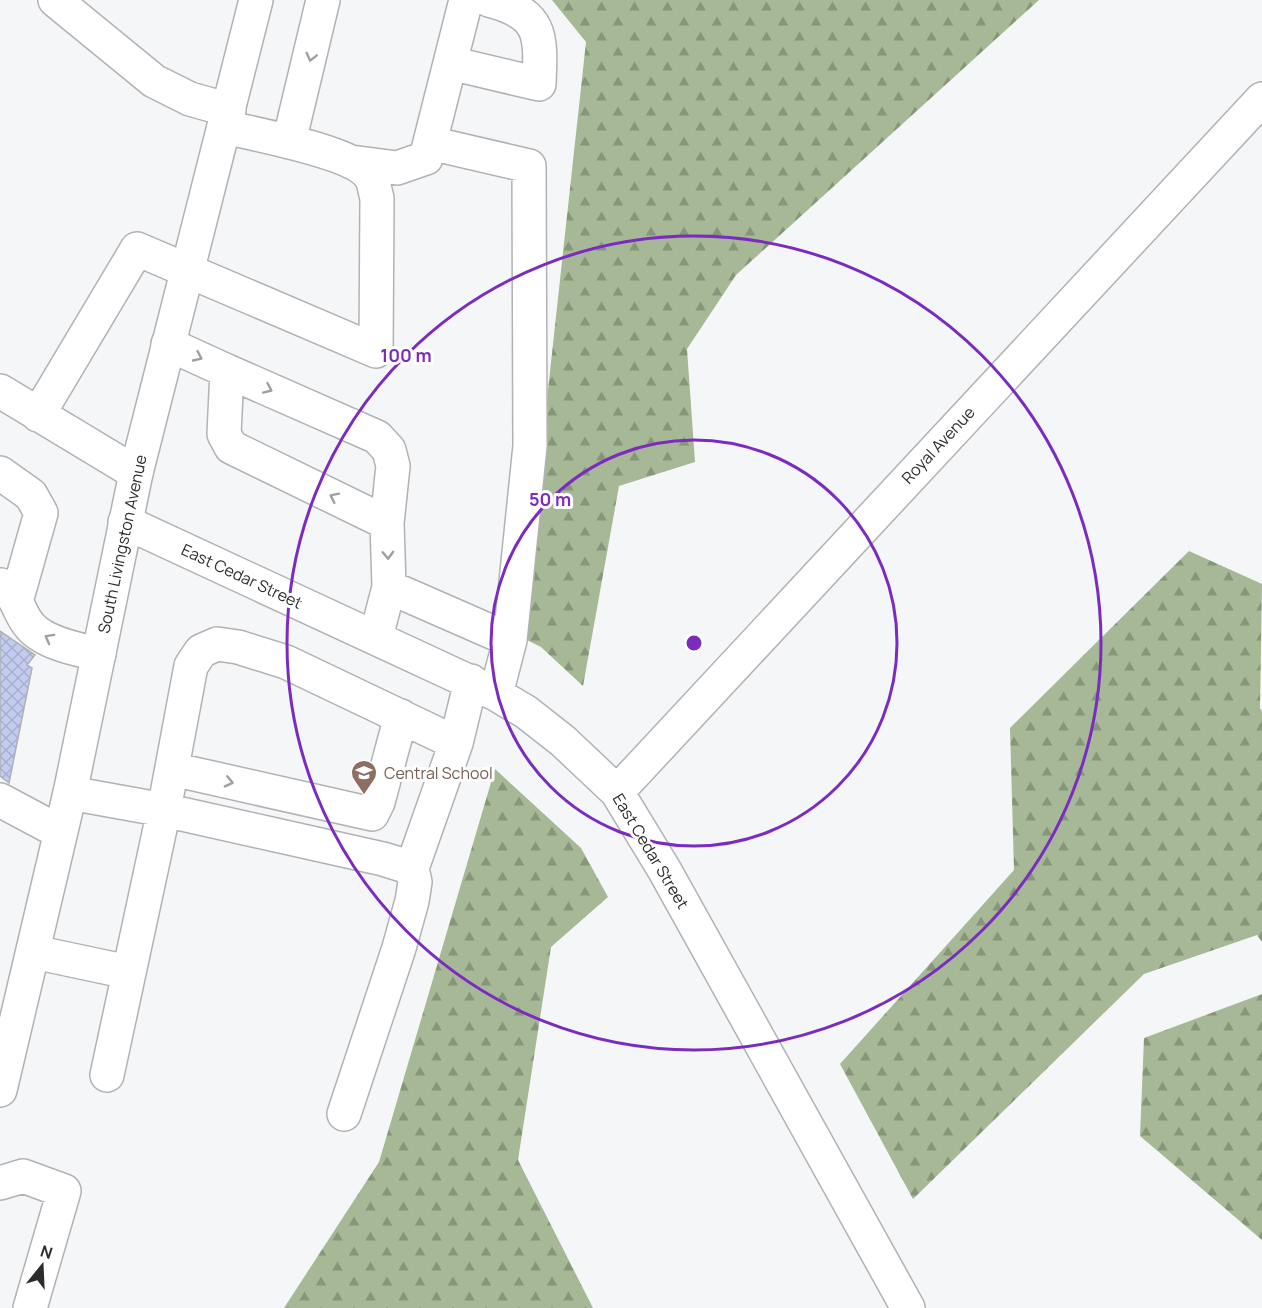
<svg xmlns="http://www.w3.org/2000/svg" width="1262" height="1308" font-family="Manrope,sans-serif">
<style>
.forest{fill:url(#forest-firs)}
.building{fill:url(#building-cross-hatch);stroke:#afb0b2;stroke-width:1.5}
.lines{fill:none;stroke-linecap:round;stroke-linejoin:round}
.minor-casing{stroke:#b2b2b5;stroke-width:36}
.major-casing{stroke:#b2b2b5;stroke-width:36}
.minor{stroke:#fff;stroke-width:33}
.major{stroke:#fff;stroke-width:33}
.oneway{stroke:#a0a0a0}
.ring{fill:none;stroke:#7b2cbf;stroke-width:3}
.labels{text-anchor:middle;stroke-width:6;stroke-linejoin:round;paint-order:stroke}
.street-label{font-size:16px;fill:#2c2c2d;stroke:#fff}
.education-label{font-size:16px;fill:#785e54;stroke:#fff;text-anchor:start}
.centre{fill:#7b2cbf;stroke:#fff;stroke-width:3}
.ring-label{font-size:18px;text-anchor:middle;font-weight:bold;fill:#7b2cbf;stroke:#fff;stroke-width:6;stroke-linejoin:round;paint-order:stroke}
</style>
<defs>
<pattern id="forest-firs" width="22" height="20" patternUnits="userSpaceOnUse" patternTransform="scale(1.5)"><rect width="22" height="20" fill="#a6b896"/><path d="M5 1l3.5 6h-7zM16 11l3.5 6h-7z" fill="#87967b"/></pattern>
<pattern id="building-cross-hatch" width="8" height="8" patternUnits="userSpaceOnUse" patternTransform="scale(1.5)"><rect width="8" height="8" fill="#c3ccf0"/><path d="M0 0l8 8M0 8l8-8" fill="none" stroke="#a8afce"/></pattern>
</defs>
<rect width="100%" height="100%" fill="#f5f6f8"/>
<path class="forest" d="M552,0h487l-303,275 -49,74 8,113 -76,24 -36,200 -42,-39 -20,-10 65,-595z
M1189,551l73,33 -2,124 2,4v230l-5,-7 -113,39 -231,225 -73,-135 174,-194 -4,-142z
M495,769l86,79 27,49 -57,50 -33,213 75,148h-309l95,-146z
M1262,994v246l-122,-104 4,-98z"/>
<path class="building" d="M0,631l35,24 -8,10 5,3 -23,115 -9,-7z"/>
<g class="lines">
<defs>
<path id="minor" d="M55,0l99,81 36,18 39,11
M450,63l89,21c2,-49 4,-70 -50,-84
M289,142l34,-142
M351,162l46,6 29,-10 40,-158
M168,344l59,27
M0,391l136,82
M38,415l99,-166 239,102 1,-153c-2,-6 -3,-17 -7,-22 -16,-24 -116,-42 -146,-49
M0,473l31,22 10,18 -24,85
M125,522l371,172 30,18 37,29 54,51 48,79 243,437
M1,585c19,13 16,26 29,41 14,17 49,24 69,28
M389,587l121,53 20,-194 -1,-280 -99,-23
M376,637l13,-50 -2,-64 6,-57 -4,-16 -12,-13 -150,-66 -3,63 7,13 156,76
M496,694l14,-54
M172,769l200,45 6,-12 23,-86
M617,792l645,-693
M70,793l94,17 219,49 29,9
M0,800l60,32
M34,952l94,20
M107,1075l57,-265 27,-144 10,-15 16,-7 21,3 48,15 170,81
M344,1114l55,-166 13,-47 3,-19 -3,-14 44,-125 15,-62
M0,1183l23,-7 41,15 -34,117"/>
<path id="major" d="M0,1090l70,-297 66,-320 120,-473"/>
</defs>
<use href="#minor" class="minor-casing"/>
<use href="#major" class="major-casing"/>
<use href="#minor" class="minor"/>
<use href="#major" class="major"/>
</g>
<defs><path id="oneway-chevron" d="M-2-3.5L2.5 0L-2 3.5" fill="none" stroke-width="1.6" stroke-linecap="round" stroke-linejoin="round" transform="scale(1.5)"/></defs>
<g class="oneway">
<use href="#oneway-chevron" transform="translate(311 57) rotate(104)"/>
<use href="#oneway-chevron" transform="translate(198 357) rotate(25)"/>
<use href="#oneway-chevron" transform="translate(268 389) rotate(24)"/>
<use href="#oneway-chevron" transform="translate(334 497) rotate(-154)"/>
<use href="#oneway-chevron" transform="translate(388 555) rotate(88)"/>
<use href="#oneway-chevron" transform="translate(49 638) rotate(-151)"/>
<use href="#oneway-chevron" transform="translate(229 782) rotate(13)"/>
</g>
<g class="ring">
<circle cx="694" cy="643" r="203"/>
<circle cx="694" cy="643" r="407"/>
</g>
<defs>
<symbol id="school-pin" viewBox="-11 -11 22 30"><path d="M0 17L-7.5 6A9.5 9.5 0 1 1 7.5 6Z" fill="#8d6e63" stroke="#fff"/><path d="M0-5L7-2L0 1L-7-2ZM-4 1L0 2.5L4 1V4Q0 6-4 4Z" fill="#fff"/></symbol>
</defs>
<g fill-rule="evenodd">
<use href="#school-pin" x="349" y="758" width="30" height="40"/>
</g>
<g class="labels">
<g class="street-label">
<text transform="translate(938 445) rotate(-47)" y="6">Royal Avenue</text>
<text transform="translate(122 544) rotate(-78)" y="6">South Livingston Avenue</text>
<text transform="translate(242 576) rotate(25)" y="6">East Cedar Street</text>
<text transform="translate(651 851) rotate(59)" y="6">East Cedar Street</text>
</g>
<g class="education-label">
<text x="384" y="779">Central School</text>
</g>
</g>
<circle cx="694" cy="643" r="9" class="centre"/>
<g class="ring-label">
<text x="406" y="362">100 m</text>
<text x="550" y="506">50 m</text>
</g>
<g transform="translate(42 1266) rotate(18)" stroke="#ffffff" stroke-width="4.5" paint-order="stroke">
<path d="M0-4.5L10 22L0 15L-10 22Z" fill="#2c2c2d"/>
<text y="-9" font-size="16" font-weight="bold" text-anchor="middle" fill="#2c2c2d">N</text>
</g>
</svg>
